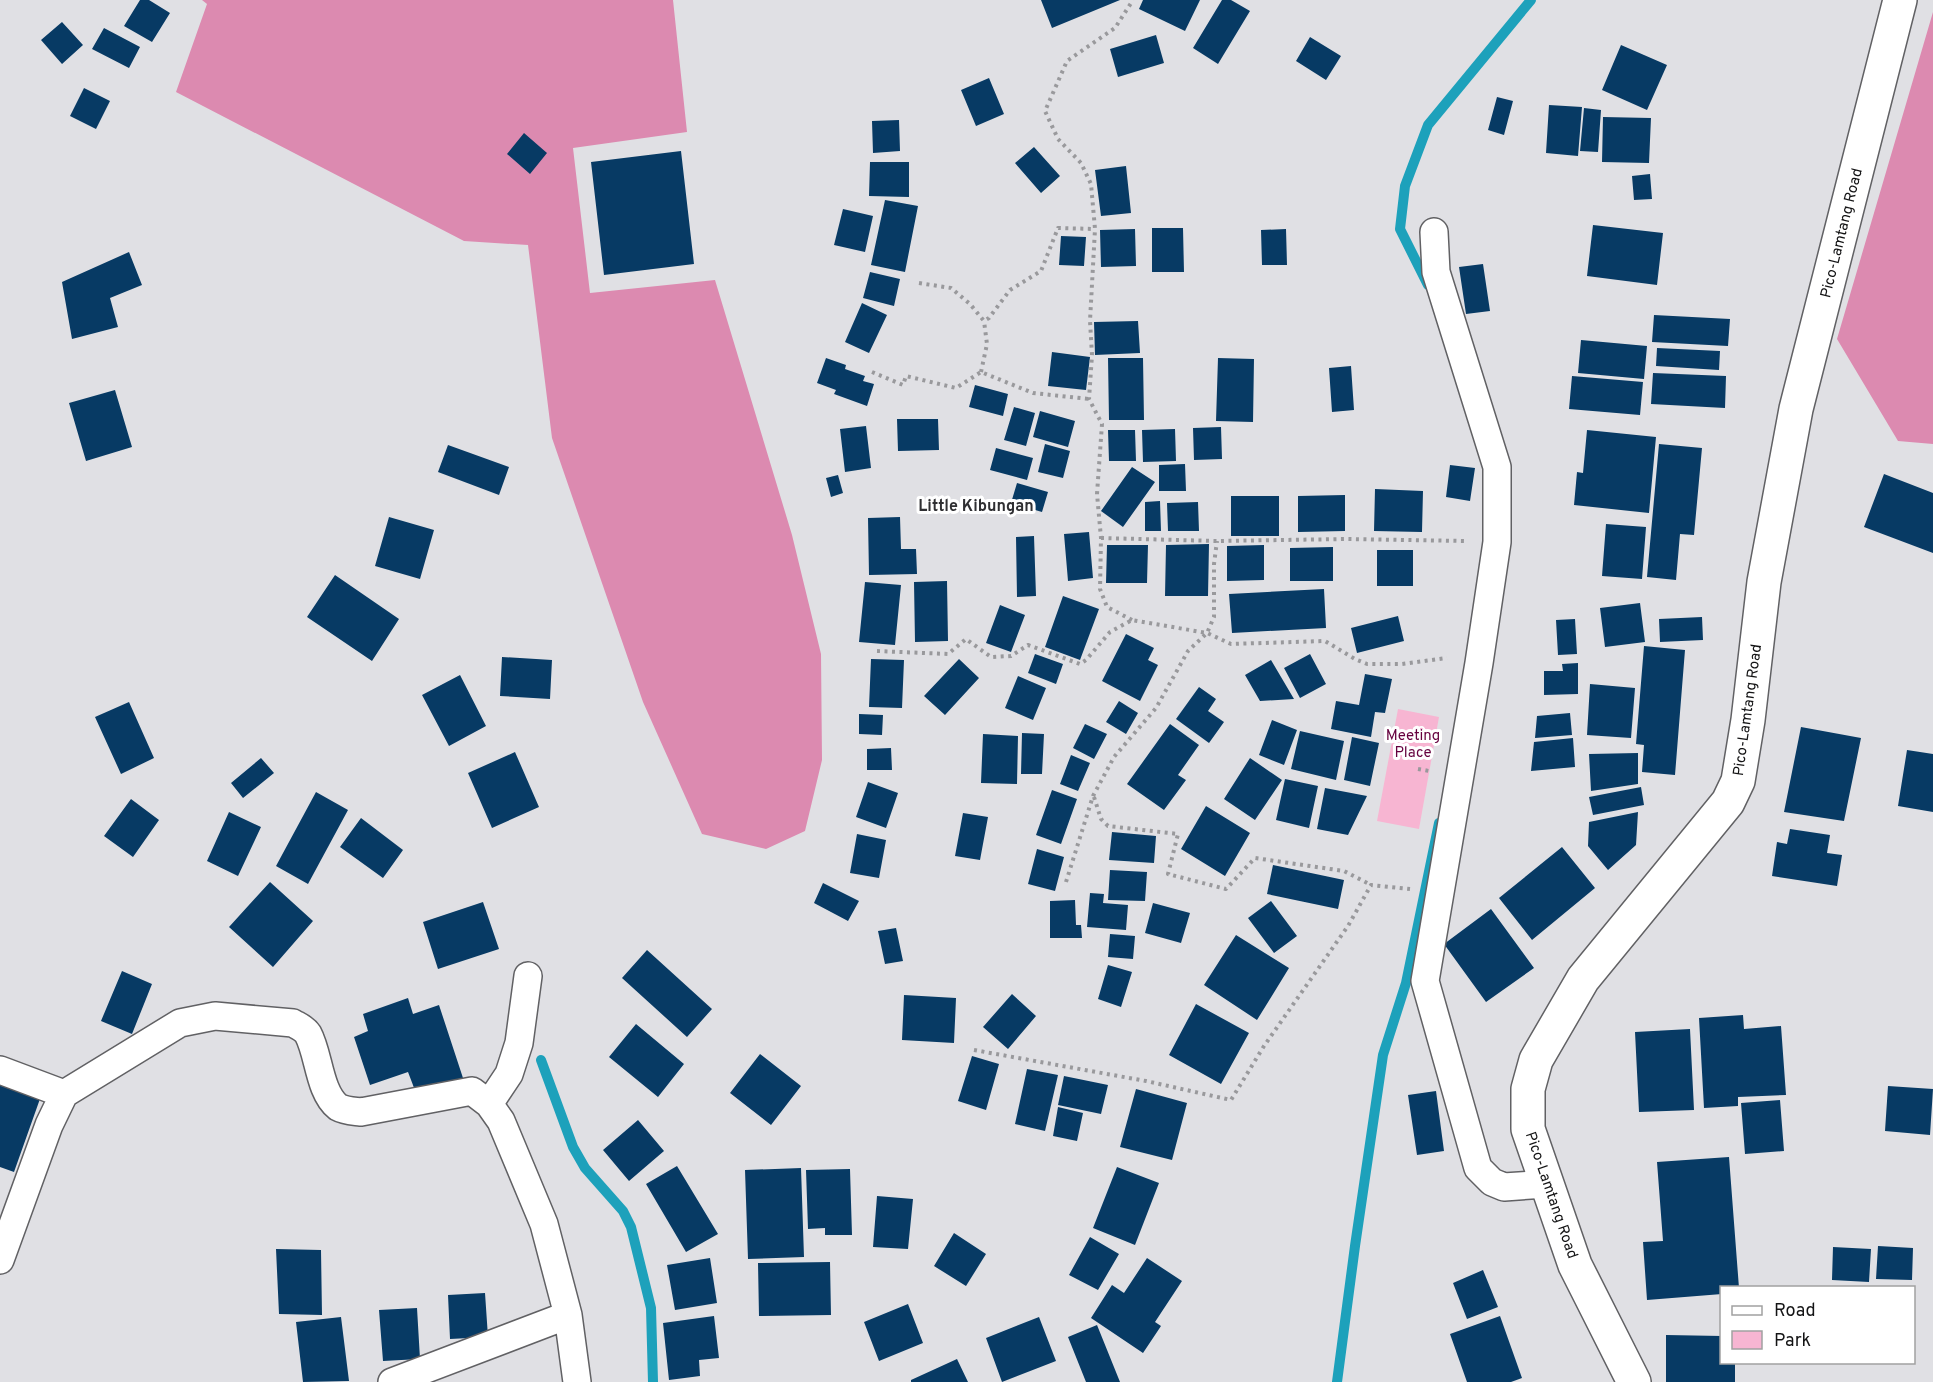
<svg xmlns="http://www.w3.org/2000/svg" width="1933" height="1382" font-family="Overpass,sans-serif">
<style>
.green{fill:#f7b5d2}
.forest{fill:#dc8ab0}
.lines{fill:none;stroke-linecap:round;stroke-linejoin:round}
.stream{stroke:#1da1bb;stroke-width:10}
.building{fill:#073a64}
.minor-casing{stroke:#616164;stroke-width:30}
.primary-casing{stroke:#616164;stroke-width:36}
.path{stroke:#99999c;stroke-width:4;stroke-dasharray:3 4.5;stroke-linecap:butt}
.minor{stroke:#fff;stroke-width:27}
.primary{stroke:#fff;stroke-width:33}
.labels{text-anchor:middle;stroke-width:6;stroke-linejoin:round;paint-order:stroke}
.street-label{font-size:15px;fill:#141415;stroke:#fff}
.park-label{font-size:15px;fill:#65003e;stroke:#fff}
.neighbourhood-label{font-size:16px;font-weight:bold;fill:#2f2f32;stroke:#fff}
</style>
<rect width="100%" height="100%" fill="#e0e0e4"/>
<path class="green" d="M1398,709l41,8 -20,112 -42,-8z"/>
<path class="forest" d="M202,0h471l14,132 -114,16 17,145 125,-13 77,255 29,119 1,106 -17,71 -39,18 -64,-15 -59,-132 -91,-264 -24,-193 -64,-4 -288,-149 31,-88z
M1933,12v432l-35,-3 -61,-102z"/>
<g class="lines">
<path class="stream" d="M1428,285l-28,-56 5,-43 23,-61 103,-125
M541,1060l32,87 12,21 38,43 8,16 20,81 2,74
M1337,1382l18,-136 28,-191 23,-72 33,-160"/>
</g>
<path class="building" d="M140,0h9l21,13 -18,29 -28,-16z
M1041,0h79l-68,28z
M1143,0h57l-15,31 -46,-22z
M1222,0h9l19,11 -32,53 -25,-16z
M62,22l21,23 -21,19 -21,-24z
M104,28l36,19 -11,21 -37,-19z
M1156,35l8,28 -46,14 -8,-28z
M1310,37l31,19 -15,24 -30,-19z
M1621,45l46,20 -20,45 -45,-20z
M989,78l15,36 -28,12 -15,-36z
M84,88l26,13 -14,28 -26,-13z
M1497,97l16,4 -9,34 -16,-5z
M1549,105l33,2 -4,49 -32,-3z
M1584,108l17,2 -3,42 -18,-1z
M1603,117l48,1 -2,45 -47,-1z
M899,120l1,31 -27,2 -1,-32z
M524,133l23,20 -17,21 -23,-20z
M1034,147l26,29 -19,17 -26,-30z
M681,151l13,113 -90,11 -13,-113z
M870,162h39v35l-40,-1z
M1126,166l5,47 -30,3 -6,-46z
M1650,174l2,25 -18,1 -2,-24z
M885,200l33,6 -13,66 -34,-7z
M843,209l30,7 -8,36 -31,-7z
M1593,225l70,8 -6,52 -70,-9z
M1152,228h31l1,44h-32z
M1135,229l1,37 -35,1 -1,-37z
M1286,229l1,36h-25l-1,-35z
M1061,236l25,1 -2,29 -25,-1z
M129,252l13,33 -32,13 8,29 -46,12 -10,-57z
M1483,264l7,47 -24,3 -7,-47z
M870,272l30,7 -6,27 -31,-8z
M862,303l25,12 -18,38 -24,-11z
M1654,315l76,4 -2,27 -76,-4z
M1138,321l2,32 -45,2 -1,-33z
M1581,340l66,6 -3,33 -66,-6z
M1657,348l63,3 -1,19 -63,-4z
M1052,352l38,5 -4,33 -38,-4z
M826,358l20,7 -1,4 20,7 -2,5 11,3 -7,22 -33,-12 2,-4 -19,-7z
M1108,358h35l1,62h-35z
M1218,358l36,1 -1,63 -37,-1z
M1351,366l3,44 -22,2 -3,-44z
M1653,373l73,3 -1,32 -74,-4z
M1572,376l71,6 -3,33 -71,-6z
M975,385l33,9 -5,22 -34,-9z
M115,390l17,57 -46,14 -17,-58z
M1014,407l21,6 -9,33 -22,-6z
M1040,411l35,10 -7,26 -35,-10z
M897,419h41l1,31 -41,1z
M866,426l5,42 -26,4 -5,-43z
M1221,427l1,32 -28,1 -1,-32z
M1175,429l1,32 -33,1 -1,-32z
M1108,430h27l1,31h-27z
M1587,430l69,7 -7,76 -75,-8 3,-33 6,1z
M1045,444l25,7 -7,27 -25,-6z
M1659,444l43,4 -8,87 -14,-1 -4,46 -29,-3z
M448,445l61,22 -10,28 -61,-23z
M996,448l37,10 -6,22 -37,-10z
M1185,464l1,27h-27v-26z
M1450,465l25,3 -5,33 -24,-4z
M1132,467l23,15 -32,45 -22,-16z
M1884,474l49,19v60l-69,-26z
M838,475l5,18 -12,4 -5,-19z
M1017,483l31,9 -6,20 -31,-9z
M1375,489l48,2 -1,41 -48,-1z
M1345,495v36l-47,1v-36z
M1231,496h48v40h-48z
M1160,501l1,30h-16v-29z
M1198,502l1,29h-31l-1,-28z
M389,517l45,13 -14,49 -45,-13z
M900,517l1,32h15l1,25 -48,1 -1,-57z
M1606,524l40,3 -4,52 -40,-3z
M1089,532l4,46 -25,3 -4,-47z
M1034,536l2,60 -19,1 -1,-60z
M1209,544l-1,52h-43l1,-51z
M1107,545h41l-1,38h-41z
M1264,545v35l-37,1v-35z
M1333,547v34h-43v-33z
M1377,550h36v36h-36z
M335,575l64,44 -27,42 -65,-44z
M947,581l1,60 -33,1 -1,-60z
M865,582l36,3 -6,60 -36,-3z
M1324,589l2,39 -94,5 -3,-39z
M1063,596l36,13 -19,51 -35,-13z
M1640,603l5,39 -40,5 -5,-39z
M1000,605l25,10 -14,37 -25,-9z
M1398,616l6,25 -47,12 -6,-25z
M1702,617l1,23 -43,2 -1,-23z
M1575,619l2,35 -19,1 -2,-35z
M1126,634l28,14 -6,12 10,5 -18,36 -38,-20z
M1644,646l41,4 -10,125 -33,-3 2,-27 -8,-1z
M1035,654l28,10 -7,20 -28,-11z
M1310,654l16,30 -26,14 -16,-30z
M502,657l50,3 -2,39 -50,-3z
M871,659l33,1 -2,48 -33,-1z
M959,659l20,19 -34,37 -21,-19z
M1271,660l23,39 -34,2 -15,-26z
M1578,663v31l-34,1v-24h19l-1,-7z
M1365,674l27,5 -7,34 -10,-1 -4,25 -40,-8 5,-28 23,4z
M460,675l26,51 -37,20 -27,-51z
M1018,676l28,12 -13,32 -28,-12z
M1590,684l45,4 -4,50 -44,-3z
M1199,687l17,12 -8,12 16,11 -15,21 -33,-24z
M1119,701l19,12 -12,21 -20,-12z
M129,702l25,56 -33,16 -26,-57z
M1570,713l2,22 -37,3 2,-22z
M859,714l24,1 -1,20 -23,-1z
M1272,720l25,10 -13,35 -25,-10z
M1085,724l22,10 -13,25 -21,-11z
M1170,724l29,21 -21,30 8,5 -22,30 -37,-26z
M1801,727l60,11 -17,83 -60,-9z
M1300,731l44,10 -8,39 -45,-11z
M1022,733l22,1 -2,40h-21z
M983,734l35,2 -1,48 -36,-1z
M1352,737l27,6 -9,43 -26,-6z
M1573,738l2,29 -44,4 3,-29z
M891,748l1,22h-25v-21z
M1907,750l26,4v58l-35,-6z
M515,752l24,55 -47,21 -24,-55z
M1638,753v31l-47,7 -2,-37z
M1071,755l19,8 -12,28 -18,-7z
M261,758l13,15 -31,25 -12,-15z
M1250,758l32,22 -27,40 -31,-21z
M1285,779l33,7 -9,42 -33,-8z
M868,782l30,11 -12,35 -30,-11z
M1641,787l3,18 -51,10 -4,-18z
M1325,788l42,8 -19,39 -31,-6z
M1052,790l25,9 -16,45 -25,-9z
M316,792l32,18 -40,74 -32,-18z
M131,799l28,21 -26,37 -29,-21z
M1206,806l44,27 -25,43 -44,-27z
M229,812l32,15 -23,49 -31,-15z
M1638,812l-2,33 -28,25 -20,-24 1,-24z
M963,813l25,4 -8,43 -25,-4z
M361,818l42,32 -20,28 -43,-31z
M1790,829l40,6 -3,18 15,2 -5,31 -65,-10 5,-34 10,2z
M1112,832l44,4 -2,27 -45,-3z
M857,834l29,6 -7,38 -29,-5z
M1562,847l33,41 -63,52 -33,-42z
M1037,849l27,8 -9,34 -27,-7z
M1273,865l71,15 -6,29 -71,-15z
M1110,870l37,2 -2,29 -37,-1z
M270,882l43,39 -40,46 -44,-40z
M823,883l36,18 -11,20 -34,-18z
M1090,893l14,1 -1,9 25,2 -2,25 -39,-3z
M1075,900l1,25h5l1,13h-32v-37z
M1271,901l26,35 -23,17 -26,-35z
M483,902l16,47 -61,20 -15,-47z
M1153,903l37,10 -9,30 -36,-10z
M1491,909l43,59 -48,34 -42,-58z
M896,928l7,33 -18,3 -7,-33z
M1110,934l25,2 -2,23 -25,-2z
M1236,935l53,33 -32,52 -53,-35z
M647,950l65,59 -25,28 -65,-59z
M1108,965l24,7 -11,35 -23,-8z
M122,971l30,13 -20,50 -31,-13z
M1012,994l24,22 -28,33 -25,-22z
M904,995l52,3 -2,45 -52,-3z
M408,998l5,16 26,-9 24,73 -47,15 -8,-21 -38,13 -16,-48 14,-6 -5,-17z
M1196,1004l53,29 -28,51 -52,-29z
M1743,1015l1,14 37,-3 5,69 -48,2v9l-34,2 -5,-90z
M636,1024l48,40 -26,33 -49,-40z
M1690,1029l4,81 -55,2 -4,-80z
M760,1054l41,32 -30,39 -41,-32z
M972,1056l27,8 -13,46 -28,-9z
M1027,1069l31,6 -13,56 -30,-7z
M1064,1076l44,9 -7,29 -43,-9z
M0,1082l41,14 -27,76 -14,-5z
M1888,1086l45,3 -3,46 -45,-4z
M1136,1089l51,14 -15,57 -52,-13z
M1436,1091l8,60 -27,4 -9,-60z
M1780,1100l4,51 -39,3 -4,-51z
M1058,1107l25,6 -6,28 -24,-5z
M638,1120l26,31 -35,30 -26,-31z
M1729,1157l10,131h-17v6l-75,6 -4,-58 20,-1 -6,-79z
M677,1166l41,68 -32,18 -40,-68z
M1117,1167l42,16 -24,62 -42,-17z
M801,1168l3,89 -56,2 -3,-89z
M850,1169l2,66h-27v-7l-17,1 -2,-59z
M877,1196l36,3 -5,50 -35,-2z
M954,1233l32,21 -20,32 -32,-20z
M1090,1237l29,17 -21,36 -29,-15z
M1878,1246l35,2 -1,32 -36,-1z
M1833,1247l38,2 -2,33 -37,-2z
M276,1249l45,1 1,65 -43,-1z
M710,1258l7,45 -42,7 -8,-45z
M1147,1258l35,23 -27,41 6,4 -18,27 -52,-35 21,-33 12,8z
M830,1262l1,53 -72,1 -1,-53z
M1483,1270l15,37 -31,12 -14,-36z
M485,1293l3,44 -38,2 -2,-44z
M908,1304l15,39 -44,18 -15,-39z
M417,1308l3,51 -37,2 -4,-51z
M714,1316l5,42 -20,2 1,16 -31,4 -6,-57z
M1500,1316l22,62 -11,4h-44l-17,-48z
M341,1317l8,64 -46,1 -7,-60z
M1039,1317l17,44 -54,21 -16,-44z
M1097,1325l23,57h-34l-18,-45z
M1666,1335l56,1v26h13v20h-69z
M957,1359l11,23h-57v-2z"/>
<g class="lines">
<defs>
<path id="minor" d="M1434,232l2,40 61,195v75l-18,121 -54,318 53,187 14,14 12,5 42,-3
M0,1070l64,24
M489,1104l20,-30 10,-31 9,-67
M0,1260l49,-135 15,-31 116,-71 35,-7 78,7c5,3 11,5 15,11 11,20 11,58 30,73 7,4 15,4 23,5l111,-21 17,13 12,17 43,103 24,91 9,67
M392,1382l176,-67"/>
<path id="primary" d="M1634,1382l-59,-117 -47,-136v-40l8,-29 47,-81 145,-177 10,-21 10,-61 16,-138 32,-173 104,-409"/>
</defs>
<use href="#minor" class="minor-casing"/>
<use href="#primary" class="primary-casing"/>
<path class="path" d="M919,283l32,5 19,16 14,17 5,-3 21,-28 31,-19 17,-43 37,1
M872,372l31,13 3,-9 50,12 25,-16 52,21 56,6
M981,372l6,-28 -3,-23
M1101,538l116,3 130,-2 120,2
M1132,620l-25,-13 -7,-18 1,-51 -4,-44 5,-70 -13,-25 3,-44 -2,-34 5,-92 -4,-45 -10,-21 -23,-24 -13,-28 22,-50 48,-33 18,-28
M877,651l71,3 18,-15 25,18 20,-1 17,-11 52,19 6,-4 24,-28 22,-12 75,13 24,11 94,-3 30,18 12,5h35l45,-6
M1418,769l11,2
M1094,797l7,22 7,7 70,8 -10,40 58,15 29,-31 89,13 27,14
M1066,882l27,-86 21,-39 42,-49 32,-57 19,-18 7,-16v-53l3,-23
M974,1050l172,31 85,19 33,-54 84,-120 23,-41 39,4"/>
<use href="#minor" class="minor"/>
<use href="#primary" class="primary"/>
</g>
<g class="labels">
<g class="street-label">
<text transform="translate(1841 233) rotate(-76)" y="5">Pico-Lamtang Road</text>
<text transform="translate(1747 710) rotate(-82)" y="5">Pico-Lamtang Road</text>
<text transform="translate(1552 1195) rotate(71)" y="5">Pico-Lamtang Road</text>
</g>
<g class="park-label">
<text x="1413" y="740">Meeting<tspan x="1413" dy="17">Place</tspan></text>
</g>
<g class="neighbourhood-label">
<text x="976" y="511">Little Kibungan</text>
</g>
</g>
<rect x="1720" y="1286" width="195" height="78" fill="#ffffff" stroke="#a1a1a1" stroke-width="1.5"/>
<rect x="1732" y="1306" width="30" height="9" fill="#ffffff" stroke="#a1a1a1" stroke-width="1.5"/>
<text x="1774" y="1316" font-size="18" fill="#141415">Road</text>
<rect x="1732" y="1331" width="30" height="18" fill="#f7b5d2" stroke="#a1a1a1" stroke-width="1.5"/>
<text x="1774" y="1346" font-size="18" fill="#141415">Park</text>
</svg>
